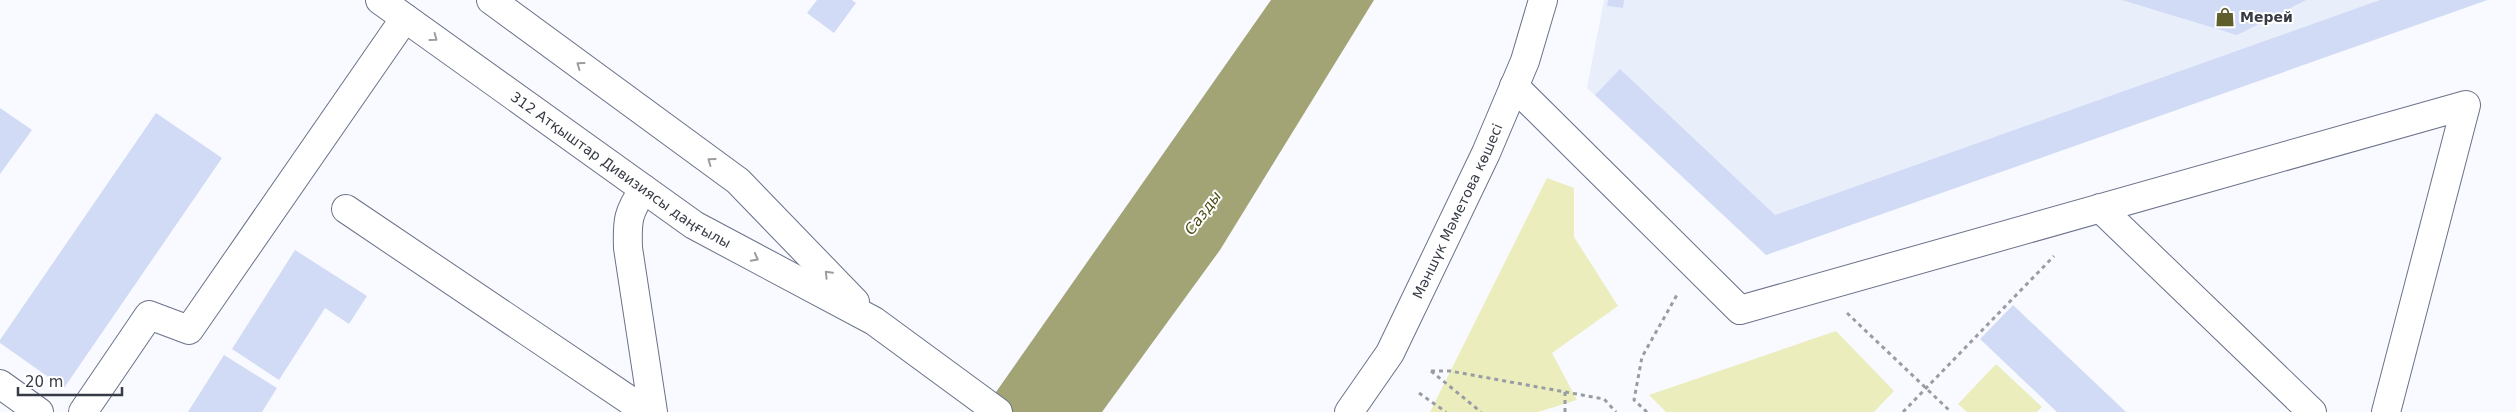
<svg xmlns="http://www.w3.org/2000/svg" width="2516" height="412" font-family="'DejaVu Sans',sans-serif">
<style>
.built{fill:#e9eefb}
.green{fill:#ebedbc}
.water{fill:#a2a476}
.building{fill:#d2dbf5}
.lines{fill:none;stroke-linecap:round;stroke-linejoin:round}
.minor-casing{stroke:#6a7289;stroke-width:30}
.major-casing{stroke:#6a7289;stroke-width:30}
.path{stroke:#999ca4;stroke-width:3;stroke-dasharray:4 4;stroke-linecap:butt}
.minor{stroke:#fff;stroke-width:28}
.major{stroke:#fff;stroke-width:28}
.oneway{stroke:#9b9da2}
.labels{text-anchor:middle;stroke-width:4;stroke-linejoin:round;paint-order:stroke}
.poi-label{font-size:14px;font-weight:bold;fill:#373b45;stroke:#fff;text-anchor:start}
.street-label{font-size:14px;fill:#373b45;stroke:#fff}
.water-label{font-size:15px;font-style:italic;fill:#4d4e17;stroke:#fff}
</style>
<rect width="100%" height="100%" fill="#f8faff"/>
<path class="built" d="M1604,0h884l-722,255 -179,-167z"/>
<path class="green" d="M1547,178l27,10v49l44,69 -66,47 25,47 -39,12h-108z
M1836,331l58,60 -20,21h-208l-17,-17z
M1996,364l46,43 -5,5h-70l-9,-8z"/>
<path class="water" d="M1271,0h103l-154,250 -118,162h-120z"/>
<path class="building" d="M817,0h35l4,3 -22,30 -27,-20z
M1608,0h16l-1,8 -16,-2z
M2122,0h184l-69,35z
M2380,0h107l-721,255 -171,-160 25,-26 155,146z
M0,108l32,22 -32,44z
M156,113l66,45 -158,230 -64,-45v-3z
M295,250l72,46 -18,28 -24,-16 -46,72 -47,-31z
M2013,305l113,107h-69l-77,-73z
M224,355l53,33 -15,24h-74z"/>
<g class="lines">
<defs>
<path id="minor" d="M1514,86l226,224 726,-205 -80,307
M644,189c-16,23 -17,31 -16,59l25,164
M2100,208l212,204
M346,209l301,203
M0,384l39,28
M83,412l66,-97 40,15 216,-312"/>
<g id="major">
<path id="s1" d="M380,0l314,225 180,96 124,91"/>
<path d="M491,0l247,181 117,121"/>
<path id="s2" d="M1349,412l41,-59 96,-200 39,-92 18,-61"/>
</g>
</defs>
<use href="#minor" class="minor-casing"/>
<use href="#major" class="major-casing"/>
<path class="path" d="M1847,313l104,99
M1431,371h19l154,28 12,13
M1431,371l50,41
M1565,392v20
M1419,393l27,19
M1647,412l-13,-12 8,-43 36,-64
M1903,412l151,-156"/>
<use href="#minor" class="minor"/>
<use href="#major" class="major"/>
</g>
<defs><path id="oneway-chevron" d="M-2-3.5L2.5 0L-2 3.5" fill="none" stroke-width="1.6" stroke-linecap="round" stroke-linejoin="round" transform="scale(1.25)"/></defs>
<g class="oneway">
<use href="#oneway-chevron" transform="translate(434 38) rotate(36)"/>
<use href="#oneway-chevron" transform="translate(580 65) rotate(-144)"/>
<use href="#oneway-chevron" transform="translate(711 161) rotate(-144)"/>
<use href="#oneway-chevron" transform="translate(755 258) rotate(28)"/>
<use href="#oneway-chevron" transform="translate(828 274) rotate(-134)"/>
</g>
<defs>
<symbol id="shop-bare" viewBox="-9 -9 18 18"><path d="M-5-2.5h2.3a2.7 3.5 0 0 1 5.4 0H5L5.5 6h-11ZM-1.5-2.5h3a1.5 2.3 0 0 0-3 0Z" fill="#5e5f2c" stroke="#fff" stroke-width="2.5" paint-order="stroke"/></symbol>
</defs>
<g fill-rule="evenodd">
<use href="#shop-bare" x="2211" y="3" width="28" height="28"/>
</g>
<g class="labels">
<g class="poi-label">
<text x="2240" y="22">Мерей</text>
</g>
<g class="street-label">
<text dy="5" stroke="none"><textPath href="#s1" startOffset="295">312 Атқыштар Дивизиясы даңғылы</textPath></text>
<text dy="5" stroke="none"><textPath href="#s2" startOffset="229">Мәншүк Мәметова көшесі</textPath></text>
</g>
<g class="water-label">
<text transform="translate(1203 213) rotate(-53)" y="5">Сазды</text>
</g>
</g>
<path d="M18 387v8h104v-8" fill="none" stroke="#373b45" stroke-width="2.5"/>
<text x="25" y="387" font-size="15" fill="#373b45" stroke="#ffffff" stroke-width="4" paint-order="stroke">20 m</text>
</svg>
